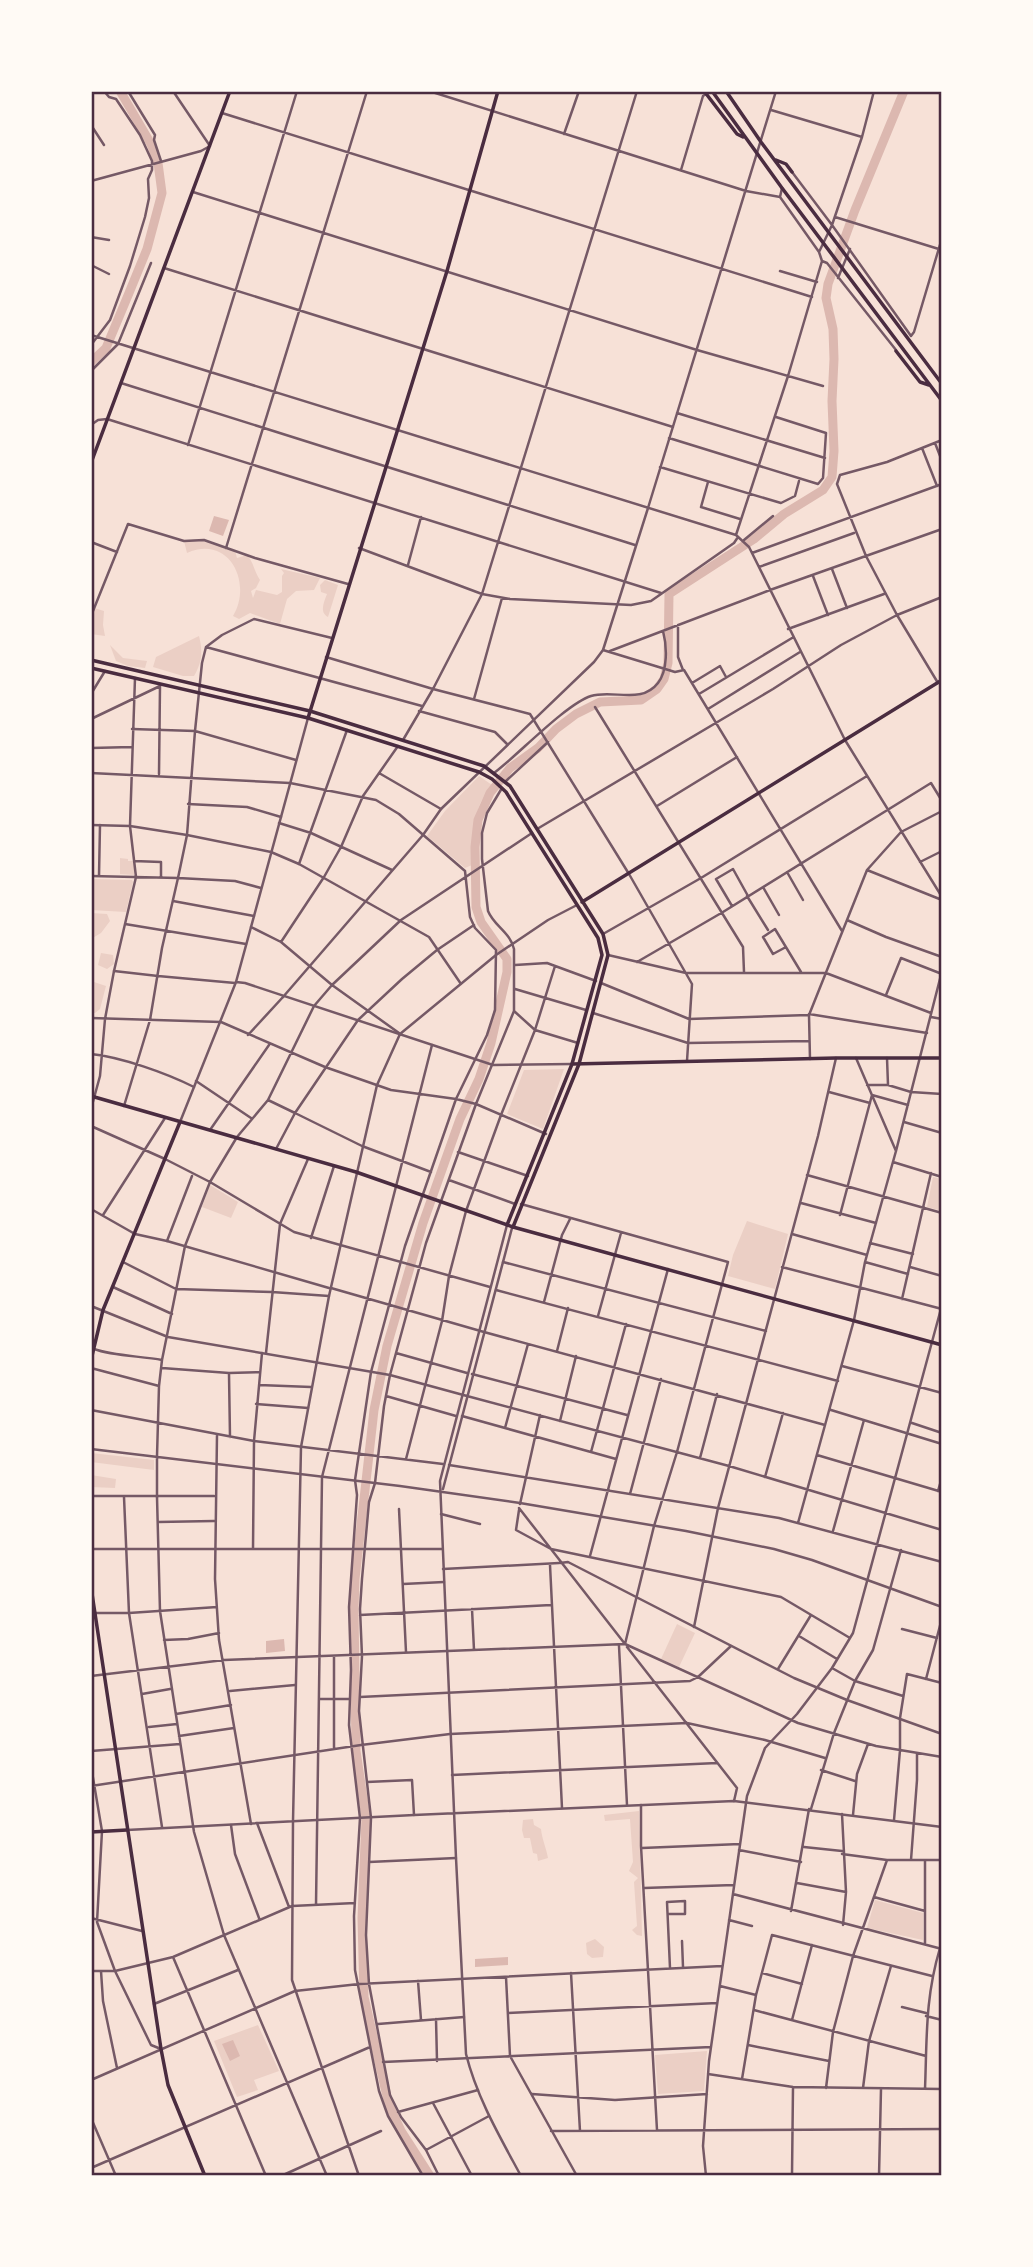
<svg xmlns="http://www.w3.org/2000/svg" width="1033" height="2267" font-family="Rubik,sans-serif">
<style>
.green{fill:#ebcfc5}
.water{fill:#dcb8b0}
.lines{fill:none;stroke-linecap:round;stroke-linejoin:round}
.river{stroke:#dcb8b0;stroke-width:9}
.minor{stroke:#755966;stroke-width:2.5}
.tertiary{stroke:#755966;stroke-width:2.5}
.secondary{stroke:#4a2c40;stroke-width:3.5}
.primary{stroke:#4a2c40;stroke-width:3.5}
.trunk{stroke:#4a2c40;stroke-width:3.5}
.neatline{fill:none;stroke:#4a2c40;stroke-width:2.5}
</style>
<rect width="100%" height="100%" fill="#f7e1d7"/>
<path class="green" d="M199,539l36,12 2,7 10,-3c7,8 7,16 13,25l-4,8 -5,3 2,7 3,-8 21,5 5,-3v-16l2,-3 -3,-4 39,9 -6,12 -18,1 -9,8 -7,25 -30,-11 -11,6 -6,-3c20,-33 -4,-82 -46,-63l-3,-12z
M325,580l13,5 -10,32c-9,-5 -4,-15 -1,-23l-6,-2 -1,-7z
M94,608l10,3 -1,14 2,11 -14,-2v-18z
M199,636c4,16 3,26 -5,40h-11l-30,-9 3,-10z
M110,645l13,13 24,3 -2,7 -17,-2 -12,-5z
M479,776l13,9c-19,21 -21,53 -20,80l-7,3 -38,-32 18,-25z
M120,858l8,1v2h6v14l-14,-1z
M91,879l41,1 1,2 -7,30 -35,-2z
M91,913l16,1 3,7 -9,12 -10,6z
M101,953l12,2 1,9 -7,5 -9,-4z
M91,981l15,5 -6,23 -5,4h-4z
M564,1069l-21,60 -36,-15 17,-44z
M933,1177l9,2v32l-15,-4z
M210,1185l28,17 -7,16 -29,-11z
M747,1221l41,13 -13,55 -47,-13 5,-21z
M91,1453l63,7v10l-63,-8z
M91,1475l25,4 -1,9 -24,-1z
M677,1624l18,9 -16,34 -18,-8z
M639,1811l3,125 -5,-1 -5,-5 5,-4 -3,-44 4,-4 -9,-7 4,-9 -3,-43 -25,2 -1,-6z
M533,1819l1,6 7,4c1,10 5,18 7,29l-10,3 -1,-7 -4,-1 -3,-15h-6l-2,-8 1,-10z
M875,1900l48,13v27l-56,-12z
M595,1939l9,8 -1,10 -11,1 -5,-4 -1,-11z
M258,2025l21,46 -25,9 4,10 -21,7 -23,-56z
M707,2051l-3,40 -46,3 -3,-39z"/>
<path class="water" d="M214,516l15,4 -6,16 -14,-5z
M284,1639l1,12 -19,2v-12z
M508,1957v8l-33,2v-8z
M233,2040l7,16 -10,5 -8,-17z"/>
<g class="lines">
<path class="river" d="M91,362l15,-14 23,-55 18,-44 15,-56 -4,-30 -7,-19 -31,-53
M430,2176l-29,-45 -12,-26 -25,-108 -2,-79 4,-100 -10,-67 -2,-142 1,-30 19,-169 13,-64 36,-123 37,-104 19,-40 12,-36 16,-71v-13l-26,-37 -5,-15 -1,-60 3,-27 12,-27 20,-25 28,-20 18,-19 20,-15 24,-12 41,-2 16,-11 7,-10 4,-16 1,-69 85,-55 30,-25 39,-24 9,-13 2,-26 -2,-50 2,-42 -1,-30 -7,-31 2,-14 27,-74 49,-119"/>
<path class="minor" d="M128,91l27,44 -1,5 7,21
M429,91l317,100 34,6
M771,110l91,27
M222,113l590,184
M91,125l13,20
M564,134l15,-43
M681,170l22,-74 3,-2
M792,172l40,53 79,111 3,-4 28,-94
M91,181l110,-30 9,-5 -37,-55
M782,188l-2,9 39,55 3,9 5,2 69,87
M193,192l504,158 126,36
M835,217l107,33
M91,237l18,3
M819,252l13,-27 30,-88 12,-46
M91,265l18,9
M164,268l509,159
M780,271l37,11
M838,278l12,-29
M91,335l645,200 13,12 96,193 97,157
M91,345l19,-25 20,-54 15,-49 4,-19 -1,-19 4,-9v-9l-12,-26 -24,-36 -7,-2 -5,-6
M91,371l27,-27 33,-81
M121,383l514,162
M677,413l148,45
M91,425l7,-5 9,-1 554,174
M669,438l149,46 5,-6 3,-45 -50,-16
M935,443l7,18
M188,445l109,-354
M922,448l15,38
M660,467l121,36 14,-7 4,-15
M708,482l-7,25 39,12
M648,508l128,-417
M736,535l52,-159 34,-115
M744,540l29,-24
M91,542l26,10
M226,548l141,-457
M359,548l123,46 28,5 121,6 20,-4 83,-58 4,-6
M752,553l190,-69
M408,565l13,-48
M759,567l95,-34
M832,569l15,39
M813,576l15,39
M91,616l37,-92 56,17 20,-1 51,18 93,26
M678,625v32l5,13
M788,629l96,-35
M206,647l216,59
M603,650l72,22 9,-2 158,261
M610,651l160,-61 172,-61
M326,657l107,32 97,25 99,160 63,110 -5,77
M692,683l28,-17 6,11
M938,683l-41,-68 -31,-59 -29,-72 3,-9 47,-13 55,-22
M91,694l14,-23
M699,694l93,-56
M474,699l28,-101
M595,707l148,240 1,25
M708,709l92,-57
M419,711l76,21 12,12
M91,719l69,-33
M132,729l63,2 7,-68 4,-16 16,-12 32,-16 78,19
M403,740l30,-51 49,-95 155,-503
M91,748l41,-1
M91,773l199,10 86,17 23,14 66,57 5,46 5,11 21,22 -1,60 -8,25 -31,64 -51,147 -34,126 -16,108 2,15 -8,112 2,63 -2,55 11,93 -6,98 1,54 24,121 9,25 35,60
M379,773l62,36
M494,773c24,-18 72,-69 97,-77 22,-7 50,9 67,-13 10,-13 9,-37 5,-52
M159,774l1,-88
M506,781l42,-39
M188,804l59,3 34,10
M657,806l80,-49
M279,823l32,10 81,37
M537,829l236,-140 68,-44 56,-30 45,-18
M134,861l27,1v15
M920,862l22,-11
M299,864l48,-134
M867,870l75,30
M787,872l16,28
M91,876l87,2 -16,70 -12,72 -26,86
M99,876l1,-51
M763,887l16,28
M261,888l-26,-7 -57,-3 9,-43 8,-104 101,29
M747,896l21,34
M173,901l81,15
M732,906l-16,-27 17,-10 15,27
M847,920l39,17 56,20
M125,924l121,20
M251,927l30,15 51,43 67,48
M603,934l98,-56 166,-102
M281,942l43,-65 17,-30 22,-51 35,-50
M786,947l-13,7 -10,-17 12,-8 26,43
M608,955l78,18h140l105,40
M637,962l86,-50 208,-129 11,18
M515,965l32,-2 49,18
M158,976l77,7
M601,983l88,36 119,-4
M515,989l71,21
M886,995l15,-37 41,16
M514,1011l21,19 43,13
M593,1013l95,30 121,-2
M809,1014l118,19
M931,1017l11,2
M91,1018l130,4 104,45 66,23 65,9 20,5 70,30
M248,1035l35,-38
M91,1054c30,3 75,19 103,33
M856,1058l40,93
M887,1058l1,27
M810,1059l-1,-44 58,-145 34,-38 41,-21
M196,1081l55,37
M867,1085h21l23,7 31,2
M829,1092l41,11
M268,1100l27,13 63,-93 44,-41 35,-29 37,-25
M91,1109l9,-33 5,-57 9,-48 22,-94 -6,-51 5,-148
M904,1122l38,11
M91,1126l74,33 45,23 84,50 196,55
M210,1130l59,-85
M276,1149l19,-36 67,33 69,26
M458,1152l70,24
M893,1162l49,15
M807,1175l135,38
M449,1180l66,24
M801,1203l75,20
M103,1215l62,-97
M840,1215l32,-120 36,10
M792,1234l75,21
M311,1238l23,-72
M167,1241l25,-65
M870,1243l43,11
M123,1262l53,27 96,3 57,4
M503,1262l263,69
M865,1262l43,12
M782,1267l160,42
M910,1267l32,9
M113,1287l59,27
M331,1288l153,44 341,93
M496,1290l342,91
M902,1299l29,-126
M544,1302l18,-67 8,-16
M598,1316l23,-83
M94,1349c19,7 47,7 68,11
M557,1351l11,-43
M266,1353l14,-129 28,-65
M396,1353l71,20
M842,1366l100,27
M91,1368l68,18
M162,1368l67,5 31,-1
M229,1374l1,63
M472,1374l155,41
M259,1385l52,2
M386,1396l70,20
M467,1396l262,70 213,64
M256,1404l52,4
M91,1410l163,31 189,23
M831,1410l111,34
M462,1416l154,43
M560,1421l16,-65
M912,1423l30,10
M505,1428l23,-84
M217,1435l-2,144 4,61 32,184
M591,1452l35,-128
M817,1455l125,37
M157,1456l2,-70 3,-26 23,-114 25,-64 27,-45 31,-37 46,-94 18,-21 69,-65 131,-87
M700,1458l17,-64
M406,1459l36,-138 7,-45 17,-65 35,-96 34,-85 20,-64
M449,1465l330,53 163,44
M765,1477l18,-64
M938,1491l4,-14
M630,1494l31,-115
M91,1496h123
M124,1497l5,116 33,214
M157,1497l3,114 34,221 30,103 103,241
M520,1504l20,-89
M519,1508l106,136 29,-118 23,-74 51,-190 -207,-58
M399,1509l7,143
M519,1510l-3,20 35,19 230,48 69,41
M441,1514l39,10
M158,1522l56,-1
M798,1523l56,-203 11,-58 31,-111 46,-180
M833,1531l31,-111
M91,1549h351
M253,1549l1,-108 8,-88
M590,1556l78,-287
M550,1565l12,243
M443,1569l116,-6
M403,1584l41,-2
M472,1609l2,41
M91,1613h38l88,-6
M360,1615l191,-10
M694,1627l24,-119 100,-372 18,-78
M902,1629l35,9
M799,1636l38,23
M164,1640l24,-1 31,-6
M619,1646l8,159
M627,1647l110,141 -3,13
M832,1668l23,13 48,15
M778,1669l33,-54
M91,1676l133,-16 401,-16 173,79 78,23 66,11
M926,1679l16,-61
M230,1691l65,-6
M142,1694l28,-5
M360,1697l330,-16 8,-4 33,-31
M319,1699h31
M176,1714l55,-9
M149,1727l28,-3
M179,1736l55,-8
M334,1748v-91
M91,1751l89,-7
M91,1766l11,65 -5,91 18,49 36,74 10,4
M821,1770l34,11
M452,1775l265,-12
M367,1782l45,-2 2,35
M91,1786l270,-41 89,-11 237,-11 78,17 60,18
M641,1805v41l16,284
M811,1809l23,-76 21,-52 18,-31 28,-100
M842,1814l4,78 -3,33
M853,1815l4,-41 11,-30
M894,1820l6,-70v-32l7,-44 35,9
M293,1821l-1,159 67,196
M257,1823l32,84
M231,1825l4,29 24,64
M804,1847l38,4
M642,1848l98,-4
M739,1850l62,12
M842,1854l45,6h55
M911,1860l6,-80v-27
M369,1862l87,-4
M797,1883l49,9
M644,1888l90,-3
M733,1894l209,55
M874,1897l51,14
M316,1905l6,-428 110,-432
M791,1911l18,-102
M668,1914h17v-13l-18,1 3,66
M91,1918l51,13
M729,1920l23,6
M682,1941l1,26
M925,1944v-84
M173,1957l93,219
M91,1971h24l58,-14 119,-51 63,-3
M101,1971l2,30 14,67
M571,1973l9,158
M762,1973l40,11
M506,1977l4,79 67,120
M418,1981l3,39
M720,1986l36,9
M154,2004l84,-34
M902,2007l24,6
M754,2010l172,46
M508,2013l209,-10
M926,2016l16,4
M436,2019l1,42
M792,2020l20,-75
M378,2024l86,-7
M748,2045l81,16
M383,2062l328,-15
M708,2074l85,13 149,2
M742,2079l14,-84 16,-60 160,41
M91,2080l204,-89 64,-7 363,-18
M826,2088l7,-56 20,-76 34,-96
M863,2088l6,-47 22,-75
M925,2089c2,-51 0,-91 15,-141
M532,2094l83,6 92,-6
M433,2103l39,73
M398,2112l80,-22
M91,2118l25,58
M551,2131l391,-2
M426,2150l63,-34
M91,2168l279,-121
M792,2175l1,-88
M281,2176l100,-45
M439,2176l-13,-26 -25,-33 -11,-22 -21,-111 -3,-49 5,-117 -12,-107 3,-55 -2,-47 2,-30 7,-77 6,-19 9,-77 6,-31 36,-132 50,-139 38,-93v-62c-4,-17 -20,-23 -26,-38l-6,-52v-26l5,-20 15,-25
M706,2176l-3,-30 6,-85 38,-265 18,-48 32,-34 35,-46 21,-35 89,-328
M879,2176l2,-87"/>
<path class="tertiary" d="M91,825l39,1 57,9 84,17 28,12 130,73 32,47
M114,971l44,5
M236,982l9,1 248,82 79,-1
M283,997l140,-162 18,-26 153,-147 9,-12 45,-142
M180,1122l56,-140 72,-264
M91,1209l44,25 32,7 162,47
M507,1225l-67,256 16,377 10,196c11,44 34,83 55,122
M91,1306l77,31 222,38 77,21
M91,1449l309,37 120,17 166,28 88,18 38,11 130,47
M157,1456v41
M443,1489l69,-261
M560,1563l8,-1 226,116 53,22 95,34
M293,1821l8,-374 28,-151 48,-211 23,-51 96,-79 52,-35 29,-15
M127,1830l287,-15 320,-14 208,26
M662,2176l280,-1"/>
<path class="secondary" d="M91,463l139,-372
M308,718l139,-447 51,-180
M572,1064l264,-6h106
M91,1360l12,-50 77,-188
M91,1587l70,462 7,36 37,91"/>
<path class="primary" d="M91,660l219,51 174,55 26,20 93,148 5,21 -29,109 -66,163
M91,668l217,50 171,54 13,7 14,13 92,146 4,17 -30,109 -65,161
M582,902l360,-222
M91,1832l36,-2"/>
<path class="trunk" d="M704,91l33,43 6,3
M712,91l70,97 160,213
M726,91l35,51 181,242
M776,160l10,4 6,8
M896,351l24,31 9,3
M91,1096l265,76 157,55 429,118"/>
</g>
<rect width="1033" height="2267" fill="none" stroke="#fffaf5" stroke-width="186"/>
<rect x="93" y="93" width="847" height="2081" class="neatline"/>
</svg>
